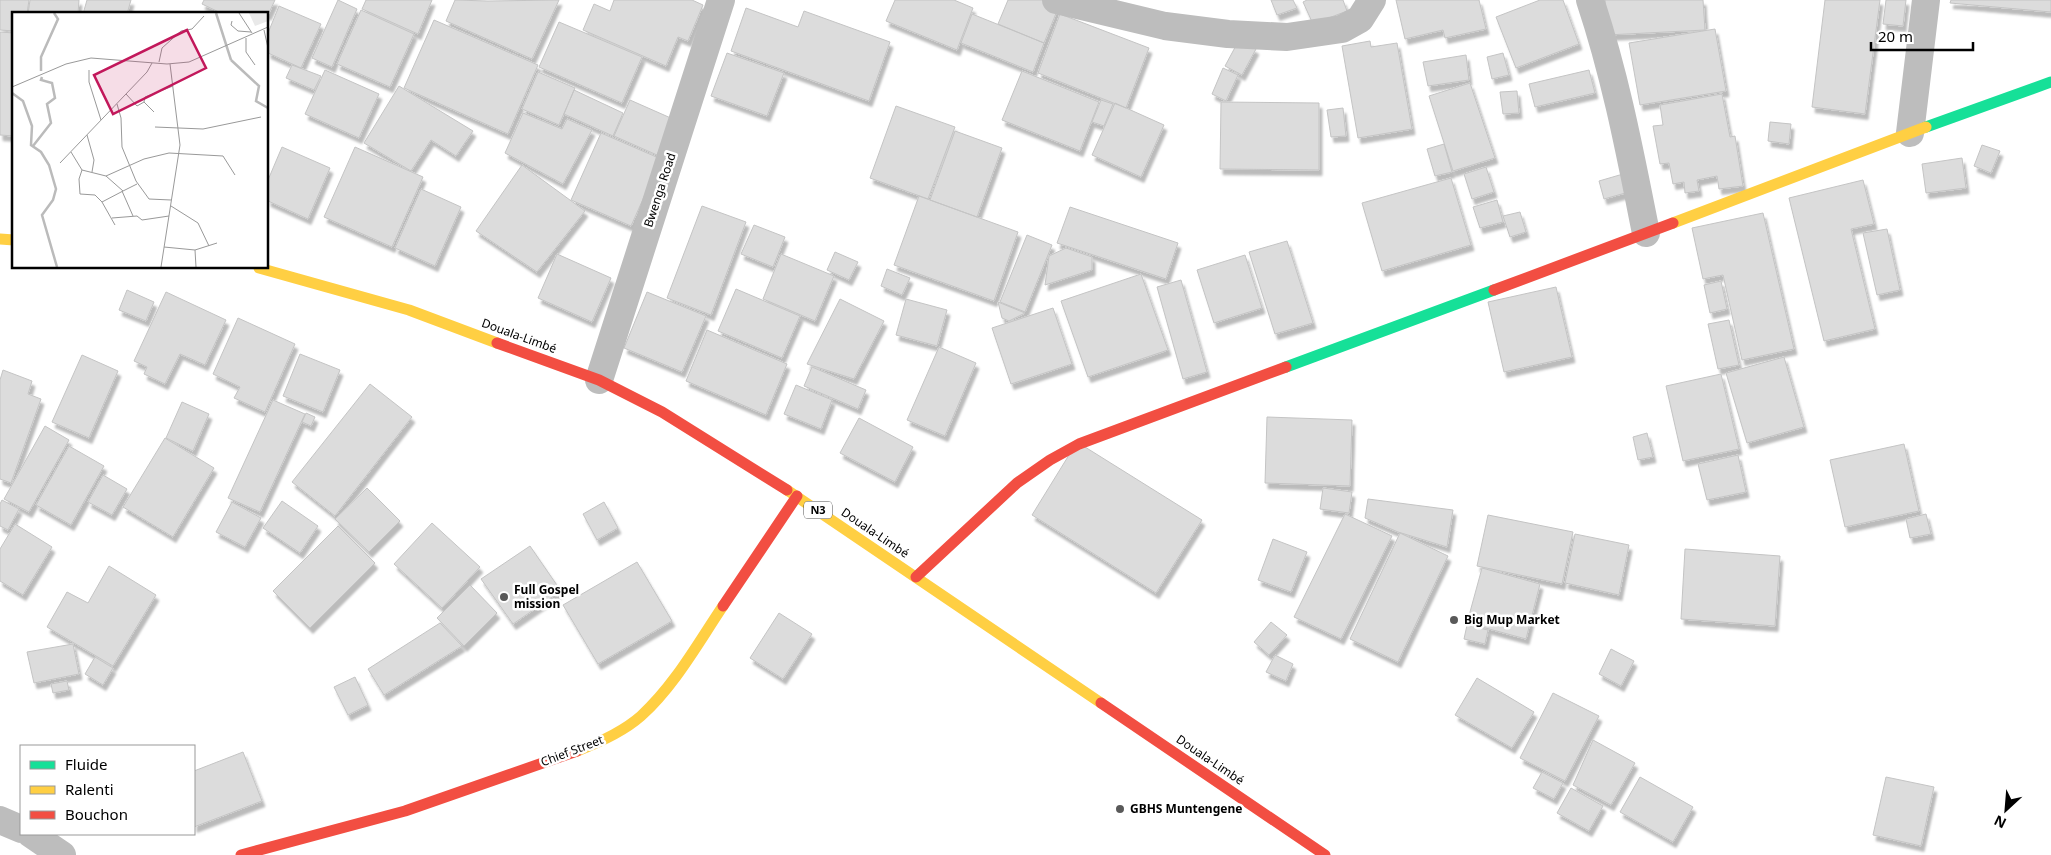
<svg xmlns="http://www.w3.org/2000/svg" width="2051" height="855" font-family="'Noto Sans',sans-serif">
<style>
.building{fill:#dcdcdc;stroke:#c4c4c4;filter:url(#shadow)}
.lines{fill:none;stroke-linecap:round;stroke-linejoin:round}
.street{stroke:#bdbdbd;stroke-width:28}
.fast{stroke:#16e098;stroke-width:11}
.slow{stroke:#ffcf43;stroke-width:11}
.jam{stroke:#f24e42;stroke-width:11}
.poi-dot{fill:#595959;stroke:#fff;stroke-width:2}
.labels{text-anchor:middle;stroke-width:5;stroke-linejoin:round;paint-order:stroke}
.shield{fill:#fff;stroke:#4c4c4c;stroke-width:1}
.shield-label{font-size:11px;font-weight:bold;fill:#000}
.street-label{font-size:12px;fill:#000;stroke:#fff}
.poi-label{font-size:12px;font-weight:bold;fill:#000;stroke:#fff;text-anchor:start}
.inset-river{fill:none;stroke:#bbb;stroke-width:2.5}
.inset-road{fill:none;stroke:#999;stroke-width:1}
.view{fill:#c2185b;fill-opacity:0.15;stroke:#c2185b;stroke-width:2.5}
.inset-edge{fill:none;stroke:#000;stroke-width:2.5}
</style>
<defs>
<filter id="shadow"><feDropShadow dx="3" dy="5.5" stdDeviation="1" flood-color="#0004"/></filter>
</defs>
<rect width="100%" height="100%" fill="#fff"/>
<path class="building" d="M0,0h29l-2,14h-13v17l-14,-1z
M30,0h49l-1,14h-50z
M87,0h44l-4,14h-44z
M204,0h71l-7,15v-1h-45l-21,-10z
M338,0l19,9 -25,58 -20,-9z
M366,0h66l-14,34 -56,-25z
M455,0l33,1 71,-1 -27,59 -86,-38z
M614,0h78l11,5 -15,36 -10,-4 -12,29 -83,-36 11,-26 16,7z
M895,0h59l19,8 -16,42 -71,-29z
M1008,0h38l13,6 -15,37 -46,-19z
M1271,0h22l4,8 -20,7z
M1307,0h36l4,11 -34,13 -10,-22z
M1396,0h83l7,29 -41,9 -2,-8 -38,9z
M1540,0h23l16,44 -63,24 -20,-51z
M1605,0h98l2,30 -98,5z
M1825,0h55l-15,114 -53,-7z
M1886,0h20l-3,26 -20,-2z
M1951,0h100v12l-101,-9z
M279,6l42,18 -20,44 -33,-15v-20z
M746,8l52,19 6,-16 86,31 -21,59 -138,-50z
M361,10l53,24 -24,53 -53,-23z
M972,14l72,29 -11,29 -72,-29z
M1060,14l89,34 -23,60 -88,-35z
M434,20l104,45 -30,69 -104,-46z
M559,22l83,35 -20,46 -83,-36z
M1715,29l11,62 -86,14 -11,-62z
M0,32l14,1v103l-14,-1z
M1239,40l17,9 -14,26 -17,-9z
M1370,41l1,6 26,-4 15,86 -54,9 -16,-92z
M727,53l57,20 -17,43 -56,-20z
M1503,53l6,22 -17,4 -5,-22z
M1466,55l3,25 -41,6 -5,-24z
M292,65l29,11 -7,14 -28,-12z
M1223,68l15,7 -12,26 -14,-7z
M325,70l54,24 -20,44 -54,-24z
M1589,70l6,23 -60,14 -6,-23z
M1022,71l77,31 -19,49 -78,-31z
M538,72l37,16 -16,37 -37,-16z
M1470,83l25,75 -42,13 -24,-75z
M399,86l74,45 -17,25 -25,-16 -20,31 -47,-28z
M574,90l49,23 -10,23 -49,-22z
M1517,91l2,22 -16,1 -3,-22z
M1722,94l8,43 5,-1 8,50 -24,3 -2,-13 -20,4 2,11 -14,2 -1,-11 -11,2 -4,-21 -9,1 -7,-38 10,-1 -3,-20z
M630,100l43,19 -16,36 -43,-19z
M1101,100l12,4 -9,22 -12,-4z
M1221,102l98,1v67l-99,-1z
M1115,103l49,22 -23,52 -49,-22z
M896,106l59,21 -27,72 -58,-21z
M1343,108l3,28 -15,1 -4,-27z
M523,113l39,16 5,-10 25,11 -29,54 -58,-31z
M1770,122l21,2 -2,20 -21,-3z
M955,131l47,17 -25,69 -47,-17z
M601,133l60,26 -30,67 -60,-26z
M1444,144l8,28 -17,4 -8,-27z
M1982,145l18,6 -9,22 -17,-7z
M282,147l48,21 -22,51 -40,-18v-21z
M355,147l68,30 -31,70 -68,-30z
M1962,158l4,30 -40,5 -4,-29z
M522,165l63,46 -48,61 -61,-41z
M1486,167l8,25 -22,7 -8,-25z
M1623,174l6,18 -25,7 -5,-18z
M1451,178l20,67 -89,26 -20,-68z
M1863,180l11,44 -23,5 24,100 -51,12 -35,-143z
M421,189l40,18 -26,59 -40,-18z
M919,196l99,36 -24,69 -100,-36z
M1497,200l6,22 -23,6 -7,-21z
M702,206l44,16 -35,93 -44,-17z
M1070,207l108,36 -12,36 -109,-36z
M1520,212l6,20 -16,5 -7,-21z
M1763,213l31,136 -52,11 -19,-85 -20,4 -11,-51z
M754,225l31,12 -12,30 -32,-13z
M1887,229l13,61 -23,5 -14,-62z
M1027,235l25,10 -27,67 -25,-10z
M1287,241l26,82 -38,11 -26,-82z
M1066,248l26,9v13l-47,15 4,-29z
M835,252l23,10 -9,18 -22,-10z
M557,254l54,24 -19,44 -54,-24z
M781,254l53,22 -19,45 -52,-22z
M1245,255l17,53 -48,15 -17,-53z
M887,269l23,9 -8,17 -21,-9z
M1141,274l27,76 -80,27 -27,-76z
M1181,280l26,92 -24,7 -26,-92z
M1721,281l6,28 -17,4 -6,-28z
M1556,287l16,70 -68,15 -16,-70z
M736,289l64,27 -18,42 -64,-27z
M127,290l27,12 -8,19 -27,-11z
M166,292l60,28 -21,45 -25,-11 -15,30 -21,-10 3,-7 -13,-6z
M647,292l59,24 -24,56 -58,-24z
M840,299l44,22 -30,58 -47,-15z
M906,299l41,11 -10,36 -41,-11z
M998,302l27,11 -16,8 -7,-3z
M1053,308l19,56 -61,20 -19,-56z
M238,318l57,26 -30,68 -31,-14 6,-11 -27,-13z
M1729,320l10,45 -21,4 -10,-45z
M707,330l80,34 -21,51 -80,-34z
M939,347l37,16 -31,73 -38,-16z
M300,354l40,16 -17,42 -40,-16z
M82,355l36,16 -29,67 -37,-16z
M1784,357l20,70 -57,16 -21,-70z
M812,367l54,23 -8,19 -54,-23z
M3,370l29,11 -4,13 13,5 -30,84 -11,-4v-99z
M1721,374l18,75 -56,12 -17,-75z
M370,384l42,33 -77,99 -43,-34z
M796,385l36,15 -11,29 -37,-15z
M273,400l32,14 -45,98 -32,-14z
M182,402l27,12 -16,37 -27,-13z
M306,413l9,4 -4,9 -9,-4z
M1267,417l85,3 -2,66 -85,-3z
M859,418l54,29 -18,35 -55,-29z
M45,426l24,14 -40,72 -25,-13z
M1647,433l6,24 -15,3 -5,-23z
M165,438l49,30 -41,69 -50,-30z
M1077,442l125,78 -46,73 -124,-78z
M1904,444l15,67 -74,16 -15,-67z
M69,446l35,20 -33,59 -35,-20z
M1738,455l8,37 -39,8 -9,-36z
M103,475l24,14 -15,26 -24,-13z
M367,488l33,33 -31,31 -34,-33z
M1323,488l29,4 -3,21 -29,-4z
M1368,499l85,11 -6,37 -49,-15 -33,-14z
M2,500l17,9 -11,21 -8,-4v-22z
M282,501l36,25 -18,27 -37,-25z
M232,502l29,16 -16,29 -29,-15z
M604,502l14,26 -21,12 -14,-26z
M1345,514l47,22 -51,103 -47,-22z
M1926,514l5,20 -21,4 -4,-19z
M1488,515l85,17 -11,52 -85,-18z
M432,523l48,44 -38,41 -48,-44z
M15,524l37,23 -29,48 -23,-14v-32z
M338,526l37,37 -65,65 -37,-37z
M1400,533l48,23 -50,106 -48,-23z
M1575,534l54,11 -10,50 -54,-12z
M1273,539l34,13 -16,40 -33,-12z
M530,546l31,45 -48,33 -32,-45z
M1685,549l95,7 -5,70 -94,-7z
M637,562l35,59 -74,43 -35,-59z
M109,566l47,29 -43,71 -66,-39 20,-35 21,11z
M1482,568l58,16 -14,55 -59,-16z
M470,585l27,28 -33,33 -27,-28z
M779,613l33,21 -29,45 -33,-21z
M1271,622l16,13 -18,20 -15,-13z
M440,623l22,23 -78,49 -16,-26z
M1467,625l21,5 -3,14 -21,-5z
M73,644l6,30 -45,9 -7,-31z
M1611,649l23,12 -13,25 -22,-12z
M1275,655l18,9 -7,17 -20,-9z
M95,657l18,11 -10,17 -18,-11z
M355,677l13,28 -20,10 -14,-28z
M1477,678l57,34 -22,36 -57,-33z
M67,681l2,9 -16,3 -2,-9z
M1553,693l46,23 -34,65 -45,-23z
M1593,740l42,23 -24,42 -38,-20z
M243,752l19,49 -68,26v-56z
M1542,772l21,11 -9,16 -21,-11z
M1640,777l53,30 -20,35 -53,-30z
M1886,777l48,10 -13,59 -48,-11z
M1571,788l32,18 -14,25 -32,-18z"/>
<g class="lines">
<path class="street" d="M1056,0l109,26 63,8 59,3 55,-8 18,-10 12,-19
M1590,0c26,78 40,153 56,233
M1910,133l16,-133
M599,380l122,-380
M0,820l21,9
M31,834l31,21"/>
<path class="fast" d="M1926,127l125,-45
M1286,367l208,-77"/>
<path class="slow" d="M1673,223l253,-96
M0,239l14,1
M259,268l150,42 88,33
M787,490l314,213
M577,751c21,-8 47,-20 64,-35 34,-31 57,-73 82,-110"/>
<path class="jam" d="M1494,290l179,-67
M497,343l102,37 63,32 125,78
M916,577l101,-94 33,-23 29,-16 207,-77
M723,606l74,-110
M1101,703l224,152
M241,855l164,-44 172,-60"/>
</g>
<g class="poi-dot">
<circle cx="504" cy="597" r="5"/>
<circle cx="1454" cy="620" r="5"/>
<circle cx="1120" cy="809" r="5"/>
</g>
<g class="labels">
<rect class="shield" x="804" y="501.5" width="28" height="17" rx="4"/>
<g class="shield-label">
<text x="818" y="514">N3</text>
</g>
<g class="street-label">
<text transform="translate(660 190) rotate(-72)" y="4">Bwenga Road</text>
<text transform="translate(519 336) rotate(20)" y="4">Douala-Limbé</text>
<text transform="translate(875 533) rotate(34)" y="4">Douala-Limbé</text>
<text transform="translate(572 751) rotate(-21)" y="4">Chief Street</text>
<text transform="translate(1210 760) rotate(34)" y="4">Douala-Limbé</text>
</g>
<g class="poi-label">
<text x="514" y="594">Full Gospel<tspan x="514" dy="14">mission</tspan></text>
<text x="1464" y="624">Big Mup Market</text>
<text x="1130" y="813">GBHS Muntengene</text>
</g>
</g>
<g transform="translate(12 12)">
<rect width="256" height="256" fill="#fff"/>
<path d="M237,1h19v8l-13,5z" fill="#e9e9e9"/>
<path class="inset-river" d="M204,1l15,47M219,48l28,26 -3,15 12,7M29,59v-14l17,-38 -4,-6M0,81l11,8 9,25 -1,19 10,7 8,13 7,24 -3,11 -11,15 15,52M21,134l18,-23 -4,-19 8,-6 -3,-15 -11,-3 1,-3"/>
<path class="inset-road" d="M227,1l13,20M220,9l-1,4 7,6 13,1M252,18l4,18M234,26v14l9,13M147,50l3,-14 19,-17 11,-2 12,-13M77,58v12l12,38M0,75l54,-23 25,-6 76,6 22,-2 79,-35M114,82l11,12 7,-4M105,92l4,14 1,29 14,34 13,18 22,1M142,100l-10,-10 1,-5 28,-11M143,115l48,2 58,-12M75,123l7,25 -2,12M59,140l11,18 24,6M48,151l87,-91 5,-9M70,158l-3,9 1,15 15,1 7,7 21,-11M125,172l-14,7 -17,-15 38,-17 25,-6 54,3 12,19M110,179l11,25M90,190l13,23M159,194l27,17 11,23M100,206l25,-2 5,4 27,-4M152,235l31,3 22,-7M183,238l1,17M149,255l19,-122 -10,-81"/>
<path class="view" d="M175,18l19,38 -93,46 -19,-39z"/>
<rect width="256" height="256" class="inset-edge"/>
</g>
<rect x="20" y="745" width="175" height="90" fill="#ffffff" stroke="#999999"/>
<rect x="30" y="761" width="25" height="8" fill="#16e098" stroke="#999999"/>
<text x="65" y="770" font-size="15" fill="#000000">Fluide</text>
<rect x="30" y="786" width="25" height="8" fill="#ffcf43" stroke="#999999"/>
<text x="65" y="795" font-size="15" fill="#000000">Ralenti</text>
<rect x="30" y="811" width="25" height="8" fill="#f24e42" stroke="#999999"/>
<text x="65" y="820" font-size="15" fill="#000000">Bouchon</text>
<g transform="translate(2006 810) rotate(206)" stroke="#ffffff" stroke-width="4" paint-order="stroke">
<path d="M0-4L9 19L0 12L-9 19Z" fill="#000000"/>
<text y="-8" font-size="14" font-weight="bold" text-anchor="middle" fill="#000000">N</text>
</g>
<path d="M1871 42v8h102v-8" fill="none" stroke="#000000" stroke-width="2.5"/>
<text x="1878" y="42" font-size="15" fill="#000000" stroke="#ffffff" stroke-width="4" paint-order="stroke">20 m</text>
</svg>
